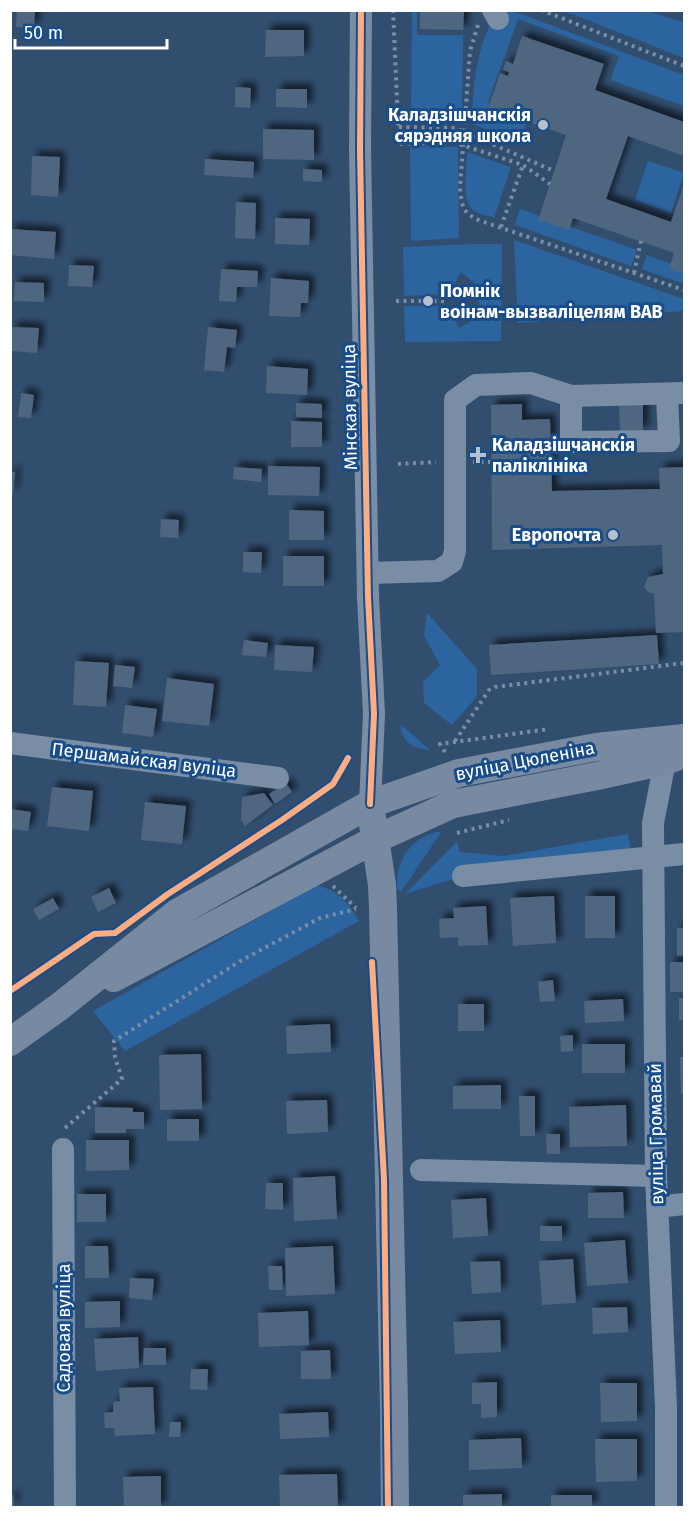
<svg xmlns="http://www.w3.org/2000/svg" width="695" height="1518" font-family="'Fira Sans',sans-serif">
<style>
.green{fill:#2c64a0}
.building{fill:#4f6680;filter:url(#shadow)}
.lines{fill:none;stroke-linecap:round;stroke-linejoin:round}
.path{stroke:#798ea5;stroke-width:4;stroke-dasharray:3 4.5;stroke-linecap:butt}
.minor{stroke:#798ea5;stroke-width:22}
.major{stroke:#788aa2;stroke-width:28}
.cycleway-casing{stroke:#184d89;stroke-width:10}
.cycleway{stroke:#ffac80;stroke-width:6}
.poi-dot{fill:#b7c1cd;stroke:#184d89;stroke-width:2}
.labels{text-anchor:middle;stroke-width:6;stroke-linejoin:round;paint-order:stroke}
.poi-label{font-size:18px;font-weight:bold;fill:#fff;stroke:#184d89;text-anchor:end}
.street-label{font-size:18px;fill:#fff;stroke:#184d89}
</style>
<defs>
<filter id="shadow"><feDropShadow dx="5.5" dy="-5.5" stdDeviation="3" flood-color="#0009"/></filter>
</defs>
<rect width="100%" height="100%" fill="#324e6f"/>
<path class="green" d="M412,11h5v24h46l-1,87 -51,-1z
M499,11h14l171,64v31l-73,-26 8,-24 -101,-37 -30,84 40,14 -8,24 -48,-17c0,-35 5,-85 27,-113z
M564,11h82l38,11v36z
M413,131l48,1v7l-48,-1z
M410,146l48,1 1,91 -48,3z
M467,152l44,15 -17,51c-6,-3 -17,-4 -22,-9 -11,-11 -5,-43 -5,-57z
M648,161l36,12 -13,40 -36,-13z
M520,209l117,41 -6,16 -116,-41z
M514,240l170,59v12l-166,12z
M475,244h27l-1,97 -96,1 -1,-36h45l10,22c22,-9 23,-22 17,-44l-15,-12 -12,22 -45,2 -1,-49z
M647,255l37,14v15l-42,-15z
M427,613l50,56v27l-25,29 -28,-22 -1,-21 17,-17 -16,-29z
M400,724l30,26c-19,-2 -27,-7 -30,-26z
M436,832h5l-40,60 -4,-3c-1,-28 12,-49 39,-57z
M628,834l4,24 -169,18 -58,18 52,-52 3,10 44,4z
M317,885c23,7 30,16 42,36l-234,130 -32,-40z"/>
<path class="building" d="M17,10l18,1 -1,17 -18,-1z
M420,11l44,1 -1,18 -43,-1z
M266,30h38v26l-39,1z
M522,36l82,28 -9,26 89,32v34l-56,-20 -22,63 65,23 13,-38v90l-15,-5 5,-16 -101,-35 -4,12 -31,-10 28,-85 -78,-27 12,-35 8,3 1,-4 -6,-2 3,-9 7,3z
M235,87l16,1 -1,20 -15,-1z
M276,89h31v19l-31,-1z
M263,129l51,1v30l-51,-1z
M32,156l28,1 -2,40 -27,-2z
M205,159l49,3 -1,16 -49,-3z
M303,169l19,1v12l-19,-1z
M236,202l20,1 -1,36 -20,-1z
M275,218l35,1 -1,26 -34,-1z
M10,229l46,3 -2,27 -44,-4z
M69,265l25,1 -2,21 -24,-1z
M221,269l37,2 -1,16h-20l-1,15 -17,-1z
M271,278l38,3 -1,22h-7l-1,14 -31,-1z
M15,282l29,1v19l-30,-1z
M12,327l27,1 -2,25 -26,-2z
M208,327l29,3 -2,18 -8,-1 -3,25 -20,-2z
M267,366l41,3 -1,26 -41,-2z
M21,393l13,2 -3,23 -13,-1z
M643,402v30h-23l-1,-29z
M296,403l26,1v14l-26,-1z
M522,404v16l28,-1 2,72 108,-2 -1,-21 25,-1v165l-28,1 -2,-39 -6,-2 -4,-5 4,-10 15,-3 -1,-29 -170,5 -1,-145z
M291,421l31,1v25h-31z
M268,466l52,1 -1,29 -51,-1z
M234,467l28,2 -1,13 -28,-3z
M10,472h5l-2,23 -3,-1z
M289,510l35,1v29h-35z
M161,519l18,1 -1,18 -18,-1z
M243,552h19l-1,21 -18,-1z
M283,556h41v30h-41z
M657,635l2,29 -168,11 -2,-30z
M244,640l24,3 -2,14 -24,-2z
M275,645l39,2 -2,25 -38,-2z
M75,661l34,2 -3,44 -33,-2z
M115,665l20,2 -3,21 -19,-2z
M167,678l47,6 -5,42 -47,-5z
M125,705l32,4 -4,28 -31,-4z
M286,783l6,9 -17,12 -6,-10z
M52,787l41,4 -4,40 -42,-5z
M264,793l9,12 -28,21 -4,-6 1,-23z
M145,802l41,4 -4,38 -41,-4z
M10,809l21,3 -3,19 -18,-2z
M109,888l7,15 -18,9 -7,-15z
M554,896l2,47 -43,3 -3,-48z
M585,896h30v42h-30z
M53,898l6,11 -20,11 -6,-11z
M486,906l2,39 -30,1v-9l-18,1 -1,-19 15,-1 -1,-10z
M677,928h7v27l-7,1z
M670,962h14v30h-14z
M553,980l2,21 -15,1 -2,-20z
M679,998h5v22h-5z
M623,999l1,22 -39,2 -1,-22z
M458,1004h26v27h-26z
M330,1024l1,28 -44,2 -1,-28z
M573,1035v16l-12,1 -1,-16z
M582,1044h43v29h-43z
M201,1054l1,55 -42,1 -1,-55z
M680,1057h4v37h-3z
M501,1085v24h-48v-23z
M519,1096h16v40h-15z
M327,1100l1,32 -41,2 -1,-33z
M626,1105l1,41 -57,1 -1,-40z
M95,1107l38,1v4h11v17h-18v4h-31z
M167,1119h32v22h-32z
M546,1134h14v20h-13z
M86,1140h43v30l-43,1z
M335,1176l2,43 -43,2 -1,-43z
M266,1183h17v27l-18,-1z
M623,1192l1,26h-36v-25z
M77,1194h29v28h-29z
M486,1198l2,38 -35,2 -2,-38z
M540,1226h22v15h-22z
M625,1240l3,43 -41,3 -3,-43z
M85,1246h23l1,32h-24z
M333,1246l2,48 -49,2 -1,-48z
M573,1259l3,44 -34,2 -3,-44z
M500,1261l1,31 -29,2 -2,-32z
M268,1266h14l1,24h-14z
M130,1278l24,1 -2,21 -23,-2z
M120,1301v26l-35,1v-26z
M627,1307l1,25 -35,2 -1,-26z
M308,1311l1,34 -50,2 -1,-34z
M500,1320l1,32 -46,2 -2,-32z
M138,1337l1,31 -43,3 -2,-32z
M144,1348h22v17h-23z
M330,1350l1,29h-30v-28z
M191,1369h17l-1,21 -17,-1z
M497,1382v35l-16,1v-14h-9v-21z
M600,1383h37v38l-36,1z
M153,1387l2,47 -40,2 -1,-8h-9l-1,-15 9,-1v-10l7,-1 -1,-13z
M328,1412l1,25 -49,2 -1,-25z
M170,1422h11l-1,15h-11z
M521,1438l1,30 -53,2v-30z
M595,1439h42v42l-41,1z
M337,1474l1,34h-58l-1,-33z
M161,1476v32h-37l-1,-31z
M502,1494v14h-39v-13z
M10,1495h3l1,13h-4z
M551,1495h41v13h-41z"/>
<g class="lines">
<path class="path" d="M393,10l6,134 54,-2 70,23 27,19
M541,10l143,56
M478,25l-8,26 -10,137c2,19 2,25 21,33l203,69
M399,127l56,1 99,43
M501,227l22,-62
M634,273l7,-32
M396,301h52
M473,462h19
M398,464l38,-2
M455,741l34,-51 6,-3 189,-24
M445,752l-5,-8 109,-15
M457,833l52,-13
M333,886l23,22
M65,1128l57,-49 -7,-22 -1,-16 128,-81 78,-42 36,-9"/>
<path class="minor" d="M361,10l-1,139 8,448 6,117 -4,90
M493,10l5,9
M571,396l113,-3
M368,573l70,-2 14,-9 3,-11v-151l21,-15 55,-2 40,13v46l98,-1 -2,-47
M10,743l268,35
M665,761l-12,62 3,353 10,231v101
M463,876l221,-22
M63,1149l2,359
M421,1170l235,6
M657,1207l27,-3"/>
<path class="major" d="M370,804l12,81 1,23 11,498 1,102
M114,978l262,-139 77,-35 144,-28 68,-15 19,-7
M10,1042l49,-35 118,-94 193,-109 89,-31 137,-26 88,-9"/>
<defs>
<path id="cycleway" d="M361,10l-1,139 8,448 6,117 -4,90
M372,962l12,217 4,329
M10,991l84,-57 21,-1 53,-39 114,-74 51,-36 15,-26"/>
</defs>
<use href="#cycleway" class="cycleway-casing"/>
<use href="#cycleway" class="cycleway"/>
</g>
<g class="poi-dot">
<circle cx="543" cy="125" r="6"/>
<circle cx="428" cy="301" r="6"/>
<path d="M475 446h6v6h6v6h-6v6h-6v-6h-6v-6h6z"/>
<circle cx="613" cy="535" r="6"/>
</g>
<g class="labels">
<g class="poi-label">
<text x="531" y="121">Каладзішчанскія<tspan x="531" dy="21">сярэдняя школа</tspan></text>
<text x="440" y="297" text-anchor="start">Помнік<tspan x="440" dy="21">воінам-вызваліцелям ВАВ</tspan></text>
<text x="492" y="451" text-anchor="start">Каладзішчанскія<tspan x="492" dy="21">паліклініка</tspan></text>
<text x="601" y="541">Европочта</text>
</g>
<g class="street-label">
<text transform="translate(350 407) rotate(-91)" y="6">Мінская вуліца</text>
<text transform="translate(144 760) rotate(7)" y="6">Першамайская вуліца</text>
<text transform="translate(525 761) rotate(-11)" y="6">вуліца Цюленіна</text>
<text transform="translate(656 1134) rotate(-91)" y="6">вуліца Громавай</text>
<text transform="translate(64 1328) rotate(-90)" y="6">Садовая вуліца</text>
</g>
</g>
<rect width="695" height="1518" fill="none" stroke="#ffffff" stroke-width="24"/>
<path d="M15 39v9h152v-9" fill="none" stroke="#ffffff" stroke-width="3"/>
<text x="24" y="39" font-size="18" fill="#ffffff" stroke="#184d89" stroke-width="4.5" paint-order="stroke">50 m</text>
</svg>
